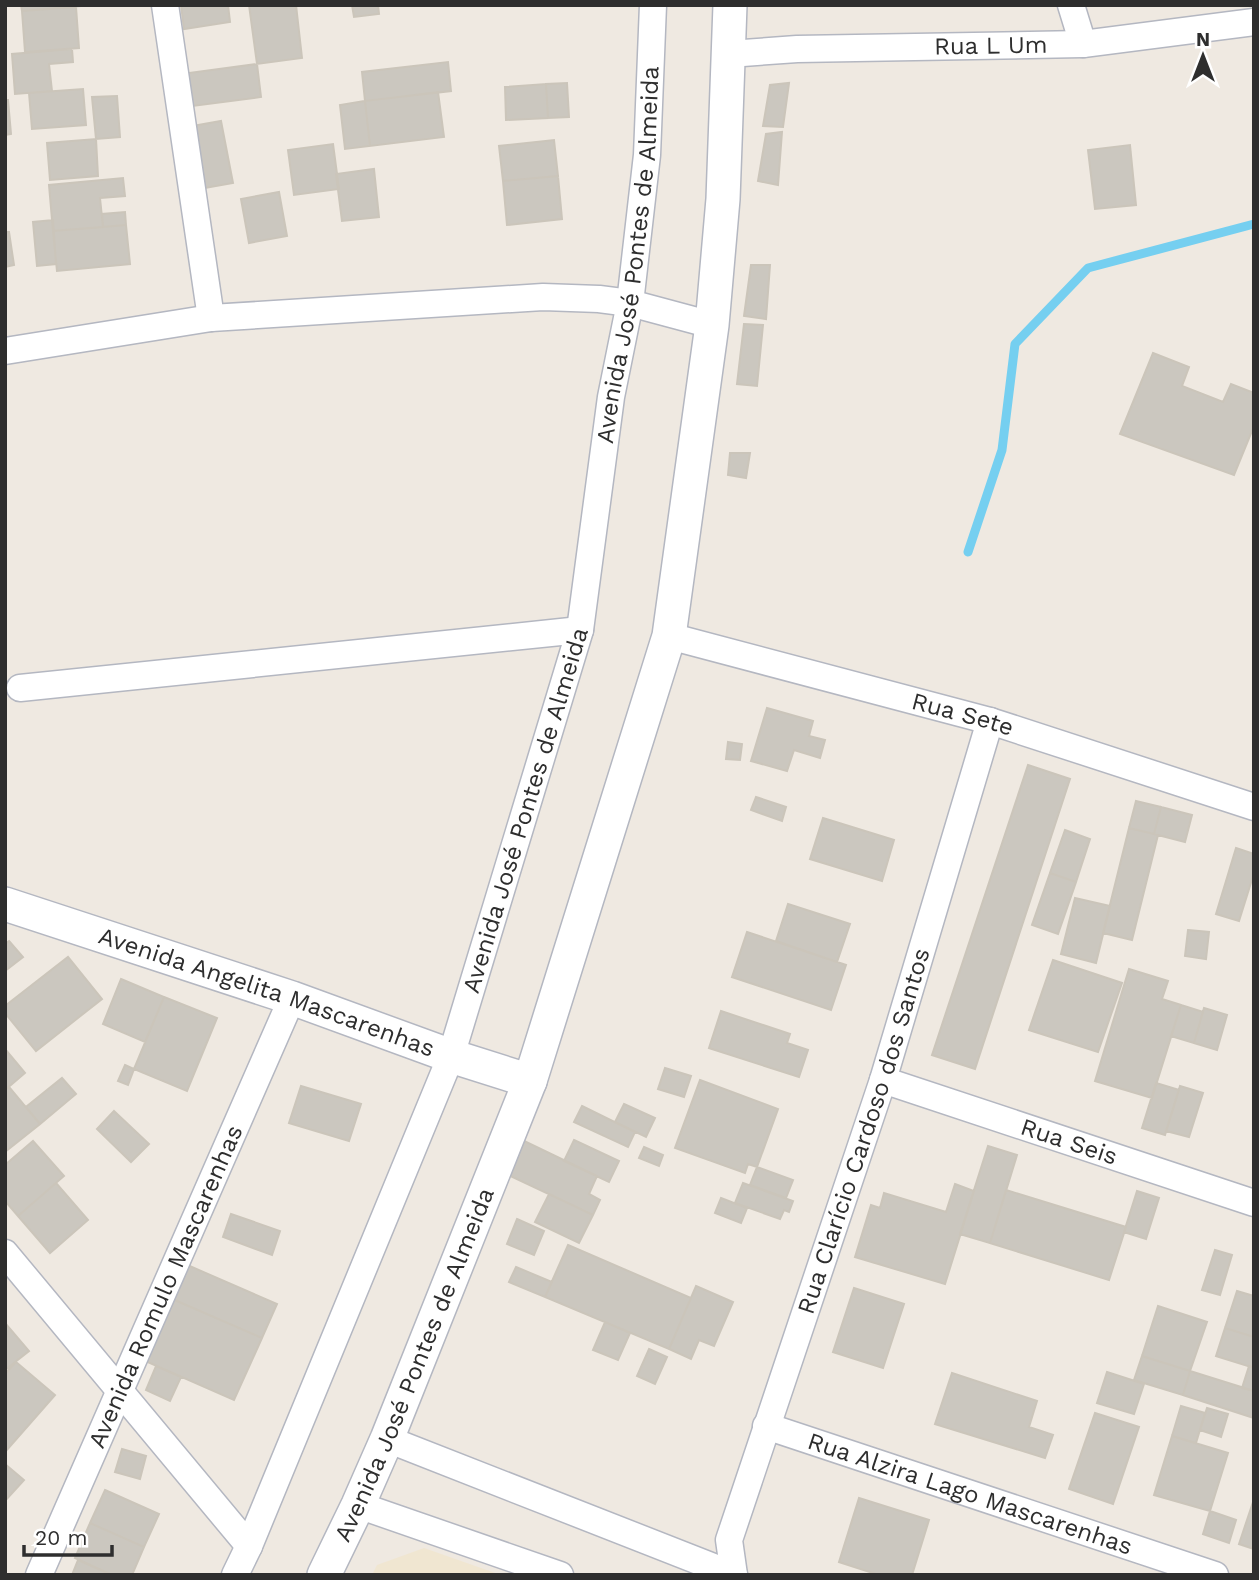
<svg xmlns="http://www.w3.org/2000/svg" width="1259" height="1580" font-family="'Work Sans',sans-serif">
<style>
.education{fill:#f0e6d1}
.lines{fill:none;stroke-linecap:round;stroke-linejoin:round}
.stream{stroke:#75cff0;stroke-width:9}
.building{fill:#cbc7bf;stroke:#cbc5ba;stroke-width:2}
.minor-casing{stroke:#b4b7c1;stroke-width:29}
.tertiary-casing{stroke:#b4b7c1;stroke-width:36}
.minor{stroke:#fff;stroke-width:26}
.tertiary{stroke:#fff;stroke-width:33}
.labels{text-anchor:middle;stroke-width:7;stroke-linejoin:round;paint-order:stroke}
.street-label{font-size:24px;fill:#2e2e2e;stroke:#fff}
</style>
<rect width="100%" height="100%" fill="#efe9e1"/>
<path class="education" d="M424,1548l77,27h-129l5,-10z"/>
<g class="lines">
<path class="stream" d="M968,552l34,-102 13,-106 73,-76 166,-44"/>
</g>
<path class="building" d="M21,5h72l-71,6z
M181,5h47l2,17 -46,7z
M249,5h47l6,53 -45,6z
M352,5h26l1,9 -25,3z
M76,7l3,41 -54,4 -3,-41z
M72,49l1,13 -24,2 3,27 -37,3 -3,-40z
M448,62l3,29 -86,10 -3,-29z
M257,64l4,33 -76,10 -4,-33z
M567,83l2,34 -21,1 -2,-34z
M789,83l-6,44 -20,-1 7,-41z
M546,84l2,34 -42,2 -1,-33z
M83,89l3,36 -54,4 -3,-36z
M438,92l6,45 -74,9 -5,-45z
M117,96l3,41 -24,2 -4,-42z
M5,100h3l3,34 -6,1z
M365,101l5,45 -25,3 -5,-44z
M221,121l12,62 -40,7 -12,-62z
M782,132l-4,53 -20,-4 8,-47z
M96,139l2,37 -48,4 -3,-37z
M554,140l4,36 -55,5 -4,-35z
M333,144l6,45 -45,6 -6,-45z
M1130,145l6,60 -41,4 -7,-59z
M374,169l5,48 -37,4 -6,-47z
M558,176l4,43 -55,6 -4,-44z
M123,178l2,18 -25,2 3,29 -50,4 -4,-46z
M279,192l8,44 -38,7 -8,-44z
M125,212l1,13 -23,2 -1,-13z
M53,220l3,44 -19,2 -4,-44z
M126,225l4,39 -73,7 -4,-40z
M5,232h4l5,33 -9,2z
M751,265h19l-4,54 -22,-3z
M744,324l19,1 -6,61 -20,-2z
M1153,353l36,14 -7,19 41,16 8,-18 23,9v33l-20,49 -114,-41z
M730,453h20l-4,25 -18,-3z
M767,708l46,13 -4,15 16,4 -5,18 -26,-8 -7,21 -36,-10z
M728,742l14,2 -2,16 -14,-1z
M1028,765l42,14 -95,290 -43,-14z
M756,797l30,10 -4,14 -31,-11z
M1136,801l25,6 -7,27 -25,-6z
M1161,807l31,8 -7,27 -31,-8z
M823,818l71,22 -12,41 -72,-22z
M1129,828l29,7 -26,105 -29,-7z
M1065,830l25,9 -14,43 -26,-9z
M1236,848l18,6v19l-15,48 -23,-7z
M1050,873l26,9 -18,52 -26,-9z
M1075,898l35,8 -14,57 -35,-9z
M788,904l62,20 -13,38 -61,-21z
M1188,930l21,2 -3,27 -21,-3z
M747,932l99,33 -15,45 -99,-33z
M9,941l14,16 -18,14v-27z
M68,957l34,42 -66,52 -31,-38v-7z
M1053,960l69,23 -24,69 -69,-22z
M1129,969l39,12 -6,18 19,6 -29,93 -57,-17z
M121,979l43,18 -19,45 -42,-18z
M164,997l53,21 -30,73 -53,-22z
M1181,1005l22,7 -9,31 -23,-7z
M1204,1008l23,7 -10,35 -23,-7z
M721,1011l69,23 -3,9 21,7 -9,27 -90,-29z
M5,1049l20,24 -20,17z
M125,1065l9,4 -6,16 -10,-4z
M665,1068l26,8 -7,21 -26,-8z
M62,1078l14,16 -36,30 -14,-17z
M700,1080l78,29 -21,58 -9,-3 -3,9 -70,-25z
M1156,1083l23,7 -14,45 -23,-7z
M301,1086l60,18 -12,37 -60,-18z
M1180,1086l23,7 -14,44 -23,-6z
M9,1087l31,37 -35,28v-62z
M624,1104l31,14 -9,19 -31,-15z
M582,1106l53,26 -7,15 -54,-25z
M114,1111l35,33 -18,18 -34,-33z
M522,1140l75,36 -8,18 11,6 -7,15 -87,-41z
M574,1140l45,21 -10,21 -45,-21z
M33,1141l31,35 -46,40 -13,-15v-36z
M988,1146l29,9 -27,88 -30,-9z
M644,1147l19,8 -4,11 -20,-8z
M757,1167l36,13 -7,18 -36,-13z
M56,1183l32,37 -38,33 -32,-37z
M743,1183l50,18 -4,11 -5,-2 -4,9 -45,-16z
M955,1184l19,7 -29,93 -90,-27 16,-52 9,3 4,-15 62,19z
M1006,1190l120,37 -17,53 -119,-37z
M1137,1191l22,7 -13,41 -22,-7z
M549,1194l44,21 -14,28 -44,-21z
M721,1198l26,10 -6,15 -26,-10z
M231,1214l49,17 -8,24 -49,-18z
M517,1219l27,12 -10,24 -27,-11z
M568,1245l123,53 -22,51 -124,-52z
M1215,1250l17,5 -12,40 -18,-5z
M185,1264l92,40 -15,34 -92,-40z
M516,1267l36,15 -7,15 -36,-15z
M696,1286l37,16 -19,44 -15,-6 -8,19 -22,-10z
M854,1288l50,16 -21,64 -50,-16z
M1237,1291l17,5v41l-29,-9z
M170,1298l92,40 -28,62 -91,-40z
M1158,1306l49,16 -17,49 -48,-15z
M605,1322l25,11 -12,27 -25,-10z
M5,1323l24,28 -24,19z
M1225,1328l29,9v31l-38,-12z
M649,1349l18,8 -12,27 -18,-8z
M1142,1356l48,15 -7,24 -49,-15z
M16,1362l39,33 -50,57v-78z
M156,1366l25,11 -11,24 -24,-11z
M1249,1366l5,2v23l-12,-3z
M1190,1371l64,20v27l-71,-23z
M1107,1372l37,12 -10,30 -37,-11z
M952,1373l85,28 -8,26 24,8 -8,23 -110,-34z
M1181,1406l24,7 -9,30 -24,-7z
M1207,1408l21,6 -7,23 -21,-7z
M1095,1413l44,14 -26,77 -44,-15z
M1172,1436l56,17 -18,58 -56,-16z
M122,1449l24,7 -6,23 -25,-7z
M5,1464l19,16 -19,21z
M105,1490l54,24 -15,33 -54,-24z
M859,1498l70,22 -17,55h-33l-40,-13z
M1254,1499v50l-15,-5z
M1210,1511l26,9 -7,23 -26,-9z
M90,1523l54,24 -12,28h-20l-37,-17z
M78,1560l34,15h-40z"/>
<g class="lines">
<defs>
<g id="minor">
<path d="M165,5l46,313"/>
<path d="M1071,5l12,39"/>
<path id="s1" d="M729,54l68,-5 286,-5 171,-22"/>
<path d="M5,351l206,-33 332,-21 56,2 31,4 82,22"/>
<path id="s2" d="M669,636l321,85 264,86"/>
<path d="M20,688l560,-58"/>
<path id="s3" d="M883,1080l371,123"/>
<path d="M5,1253l244,293"/>
<path id="s4" d="M766,1426l449,149"/>
<path d="M387,1439l347,136"/>
<path d="M358,1505l202,70"/>
<path id="s5" d="M39,1575l253,-577"/>
<path id="s6" d="M235,1575l14,-29 202,-490 129,-426 31,-233 19,-94 17,-148 6,-150"/>
<path id="s7" d="M734,1575l-5,-35 154,-460 107,-359"/>
</g>
<g id="tertiary">
<path id="s8" d="M5,904l287,94 159,58 79,25"/>
<path id="s9" d="M324,1575l34,-70 29,-66 143,-358 139,-445 43,-311 11,-126 7,-194"/>
</g>
</defs>
<use href="#minor" class="minor-casing"/>
<use href="#tertiary" class="tertiary-casing"/>
<use href="#minor" class="minor"/>
<use href="#tertiary" class="tertiary"/>
</g>
<g class="labels">
<g class="street-label">
<text dy="8" stroke="none"><textPath href="#s1" startOffset="262">Rua L Um</textPath></text>
<text dy="8" stroke="none"><textPath href="#s6" startOffset="1386">Avenida José Pontes de Almeida</textPath></text>
<text dy="8" stroke="none"><textPath href="#s2" startOffset="304">Rua Sete</textPath></text>
<text dy="8" stroke="none"><textPath href="#s6" startOffset="819">Avenida José Pontes de Almeida</textPath></text>
<text dy="8" stroke="none"><textPath href="#s8" startOffset="276">Avenida Angelita Mascarenhas</textPath></text>
<text dy="8" stroke="none"><textPath href="#s7" startOffset="466">Rua Clarício Cardoso dos Santos</textPath></text>
<text dy="8" stroke="none"><textPath href="#s3" startOffset="196">Rua Seis</textPath></text>
<text dy="8" stroke="none"><textPath href="#s5" startOffset="315">Avenida Romulo Mascarenhas</textPath></text>
<text dy="8" stroke="none"><textPath href="#s9" startOffset="229">Avenida José Pontes de Almeida</textPath></text>
<text dy="8" stroke="none"><textPath href="#s4" startOffset="215">Rua Alzira Lago Mascarenhas</textPath></text>
</g>
</g>
<rect width="1259" height="1580" fill="none" stroke="#2e2e2e" stroke-width="14"/>
<g transform="translate(1203 56)" stroke="#ffffff" stroke-width="5" paint-order="stroke">
<path d="M0-5L12 26L0 18L-12 26Z" fill="#2e2e2e"/>
<text y="-10" font-size="19" font-weight="bold" text-anchor="middle" fill="#2e2e2e">N</text>
</g>
<path d="M24 1545v10h88v-10" fill="none" stroke="#2e2e2e" stroke-width="3.5"/>
<text x="35" y="1545" font-size="21" fill="#2e2e2e" stroke="#ffffff" stroke-width="5" paint-order="stroke">20 m</text>
</svg>
